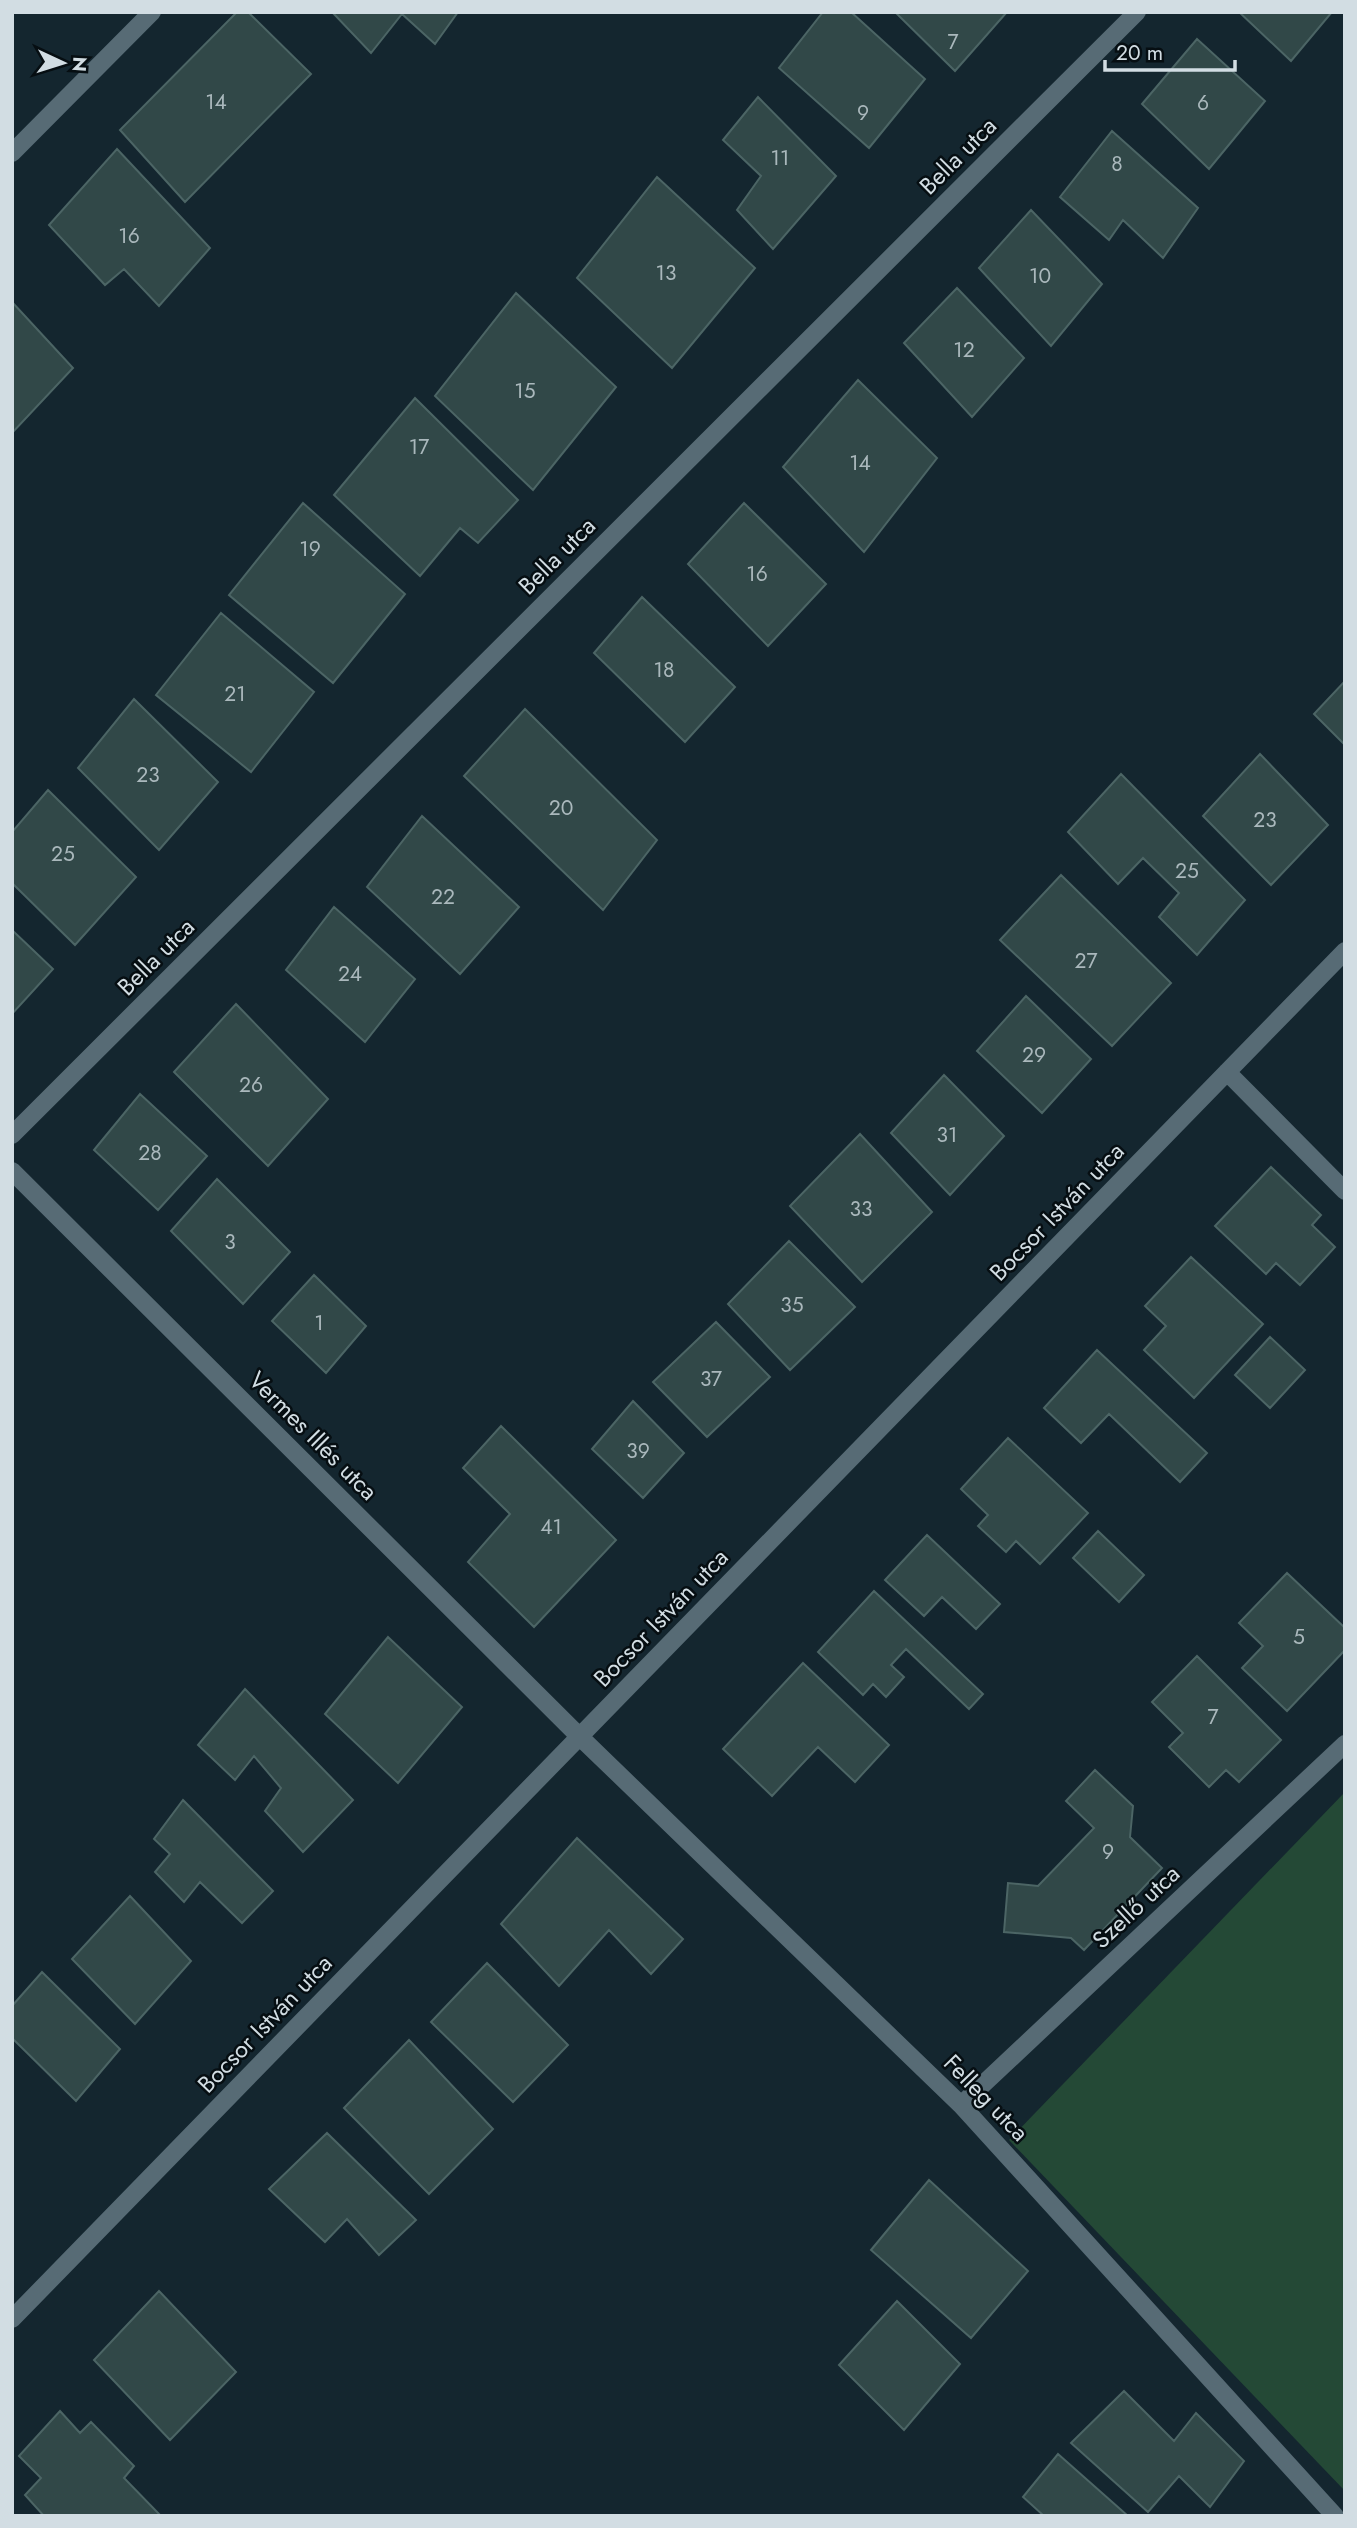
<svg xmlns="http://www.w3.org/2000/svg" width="1357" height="2528" font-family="Jost,sans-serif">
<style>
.green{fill:#244936}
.building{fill:#314848;stroke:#4c6565;stroke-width:2}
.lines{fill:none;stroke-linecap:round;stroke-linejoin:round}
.street{stroke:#576b75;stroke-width:18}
.labels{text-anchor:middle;stroke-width:5;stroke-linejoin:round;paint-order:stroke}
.number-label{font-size:21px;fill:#aab8bc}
.street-label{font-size:24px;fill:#d2dde3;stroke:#060e12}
</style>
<rect width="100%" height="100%" fill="#14262f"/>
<path class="green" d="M1345,1792v699l-336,-351z"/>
<path class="building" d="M237,12h11l63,62 -126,128 -65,-72z
M332,12h126l-23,32 -33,-30 -31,39z
M823,12h28l74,67 -56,69 -90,-80z
M895,12h112l-52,59z
M1239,12h93l-41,49z
M1197,39l68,62 -56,68 -67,-65z
M758,97l78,79 -63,73 -36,-39 24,-34 -38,-36z
M1112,131l86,77 -35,50 -40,-38 -14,20 -49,-43z
M117,149l93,99 -51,58 -35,-37 -19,16 -56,-60z
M657,177l98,91 -83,100 -95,-90z
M1031,210l71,74 -51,62 -72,-78z
M957,288l67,70 -52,59 -68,-74z
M516,293l100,94 -83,103 -98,-94z
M12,302l61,66 -61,65z
M858,380l79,78 -73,94 -81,-85z
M415,398l103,102 -40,43 -18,-15 -40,48 -86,-81z
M303,503l102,91 -72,89 -104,-88z
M744,503l82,81 -58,62 -80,-82z
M642,597l93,90 -50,55 -91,-89z
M221,613l93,79 -63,80 -95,-77z
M1345,681v64l-31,-31z
M134,699l84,83 -59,68 -81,-82z
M525,709l132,131 -54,70 -139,-134z
M1260,754l68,71 -57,60 -68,-69z
M1121,774l124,126 -48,55 -38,-38 20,-24 -36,-35 -25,26 -50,-52z
M48,790l88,87 -61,68 -63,-62v-51z
M422,816l97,91 -59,67 -93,-87z
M1061,875l110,108 -59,63 -112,-106z
M334,907l81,72 -50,63 -79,-72z
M12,930l41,39 -41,45z
M1026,996l65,63 -49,54 -65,-62z
M236,1004l92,95 -60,67 -94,-94z
M944,1075l60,61 -54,59 -59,-62z
M140,1094l67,62 -49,54 -64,-60z
M860,1134l72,78 -70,70 -72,-76z
M1271,1167l50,48 -9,10 23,22 -35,38 -24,-22 -10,11 -51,-48z
M217,1179l73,73 -47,52 -72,-73z
M789,1241l66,66 -65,63 -62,-66z
M1191,1257l72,67 -69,74 -50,-48 22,-24 -21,-20z
M314,1275l52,51 -40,47 -54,-52z
M716,1322l54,55 -63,60 -54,-55z
M1270,1337l35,33 -35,38 -35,-33z
M1097,1350l110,103 -27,29 -71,-68 -28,29 -37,-35z
M633,1401l51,52 -41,45 -51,-49z
M501,1426l115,114 -82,87 -66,-65 42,-48 -47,-46z
M1008,1438l80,75 -48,51 -24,-23 -10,11 -28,-26 10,-11 -27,-26z
M1098,1531l46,44 -25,27 -46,-44z
M927,1535l73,69 -24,25 -34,-32 -18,19 -39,-36z
M1287,1573l58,55v22l-58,61 -45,-43 21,-22 -24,-23z
M874,1591l109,103 -14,15 -63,-60 -15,16 13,12 -18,20 -13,-13 -10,11 -45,-43z
M388,1637l74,70 -64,76 -73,-69z
M1197,1656l84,84 -42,42 -13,-12 -17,17 -40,-40 14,-14 -31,-31z
M803,1663l86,82 -34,37 -37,-35 -46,49 -49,-47z
M245,1689l108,111 -50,52 -38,-41 16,-23 -27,-32 -19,24 -37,-35z
M1095,1770l38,36 -3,31 32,31 -78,82 -13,-12 -67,-6 4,-49 30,3 56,-58 -28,-27z
M183,1800l90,91 -31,32 -42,-41 -16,20 -29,-30 15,-18 -16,-15z
M577,1838l106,101 -32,35 -42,-44 -50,56 -58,-62z
M130,1896l61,65 -56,63 -63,-65z
M487,1963l81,82 -55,57 -82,-80z
M42,1972l78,77 -44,52 -64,-63v-32z
M409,2040l84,89 -64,65 -85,-86z
M327,2133l89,87 -37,35 -32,-36 -22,23 -56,-53z
M929,2180l99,91 -57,67 -100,-88z
M159,2291l77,81 -66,68 -76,-80z
M897,2301l63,63 -56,66 -65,-65z
M1124,2391l50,50 22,-28 48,48 -34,46 -31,-31 -31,36 -77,-69z
M60,2411l20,22 11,-11 43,44 -10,12 37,38h-117l-19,-21 16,-17 -22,-22z
M1058,2454l70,62h-84l-21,-19z"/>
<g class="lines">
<path class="street" d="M12,153l140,-141
M1227,1072l118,119
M12,1135l1125,-1123
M12,1171l567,565 382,369 374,411
M961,2105l384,-361
M12,2319l1333,-1368"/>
</g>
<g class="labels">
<g class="number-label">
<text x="953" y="49">7</text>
<text x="216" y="109">14</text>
<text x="1203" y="110">6</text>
<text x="863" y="120">9</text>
<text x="780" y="165">11</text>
<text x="1117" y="171">8</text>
<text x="129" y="243">16</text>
<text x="666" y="280">13</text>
<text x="1040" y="283">10</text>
<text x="964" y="357">12</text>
<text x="525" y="398">15</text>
<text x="419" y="454">17</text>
<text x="860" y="470">14</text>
<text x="310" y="556">19</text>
<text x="757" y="581">16</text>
<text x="664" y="677">18</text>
<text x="235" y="701">21</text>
<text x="148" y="782">23</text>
<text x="561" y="815">20</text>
<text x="1265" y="827">23</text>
<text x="63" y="861">25</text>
<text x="1187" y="878">25</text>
<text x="443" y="904">22</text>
<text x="1086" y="968">27</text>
<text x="350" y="981">24</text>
<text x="1034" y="1062">29</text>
<text x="251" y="1092">26</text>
<text x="947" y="1142">31</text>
<text x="150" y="1160">28</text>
<text x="861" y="1216">33</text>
<text x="230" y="1249">3</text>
<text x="792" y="1312">35</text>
<text x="319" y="1330">1</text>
<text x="711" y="1386">37</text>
<text x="638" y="1458">39</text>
<text x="551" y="1534">41</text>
<text x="1299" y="1644">5</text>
<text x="1213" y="1724">7</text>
<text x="1108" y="1859">9</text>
</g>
<g class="street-label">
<text transform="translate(958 156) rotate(-45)" y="8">Bella utca</text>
<text transform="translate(557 556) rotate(-45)" y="8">Bella utca</text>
<text transform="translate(156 957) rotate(-45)" y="8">Bella utca</text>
<text transform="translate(1057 1212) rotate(-46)" y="8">Bocsor István utca</text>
<text transform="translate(313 1436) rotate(45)" y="8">Vermes Illés utca</text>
<text transform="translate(661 1618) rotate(-46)" y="8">Bocsor István utca</text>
<text transform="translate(1136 1907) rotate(-43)" y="8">Szellő utca</text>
<text transform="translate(265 2024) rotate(-46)" y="8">Bocsor István utca</text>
<text transform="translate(986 2098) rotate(46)" y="8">Felleg utca</text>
</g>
</g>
<rect width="1357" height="2528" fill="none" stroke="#d2dde3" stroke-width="28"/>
<g transform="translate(63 63) rotate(94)" stroke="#060e12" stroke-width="5" paint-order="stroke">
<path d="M0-5L12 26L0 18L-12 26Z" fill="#d2dde3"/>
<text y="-10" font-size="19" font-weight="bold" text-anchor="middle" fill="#d2dde3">N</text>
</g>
<path d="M1105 60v10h130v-10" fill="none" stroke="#d2dde3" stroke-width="3.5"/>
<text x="1116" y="60" font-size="21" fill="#d2dde3" stroke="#060e12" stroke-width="5" paint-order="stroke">20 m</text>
</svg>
